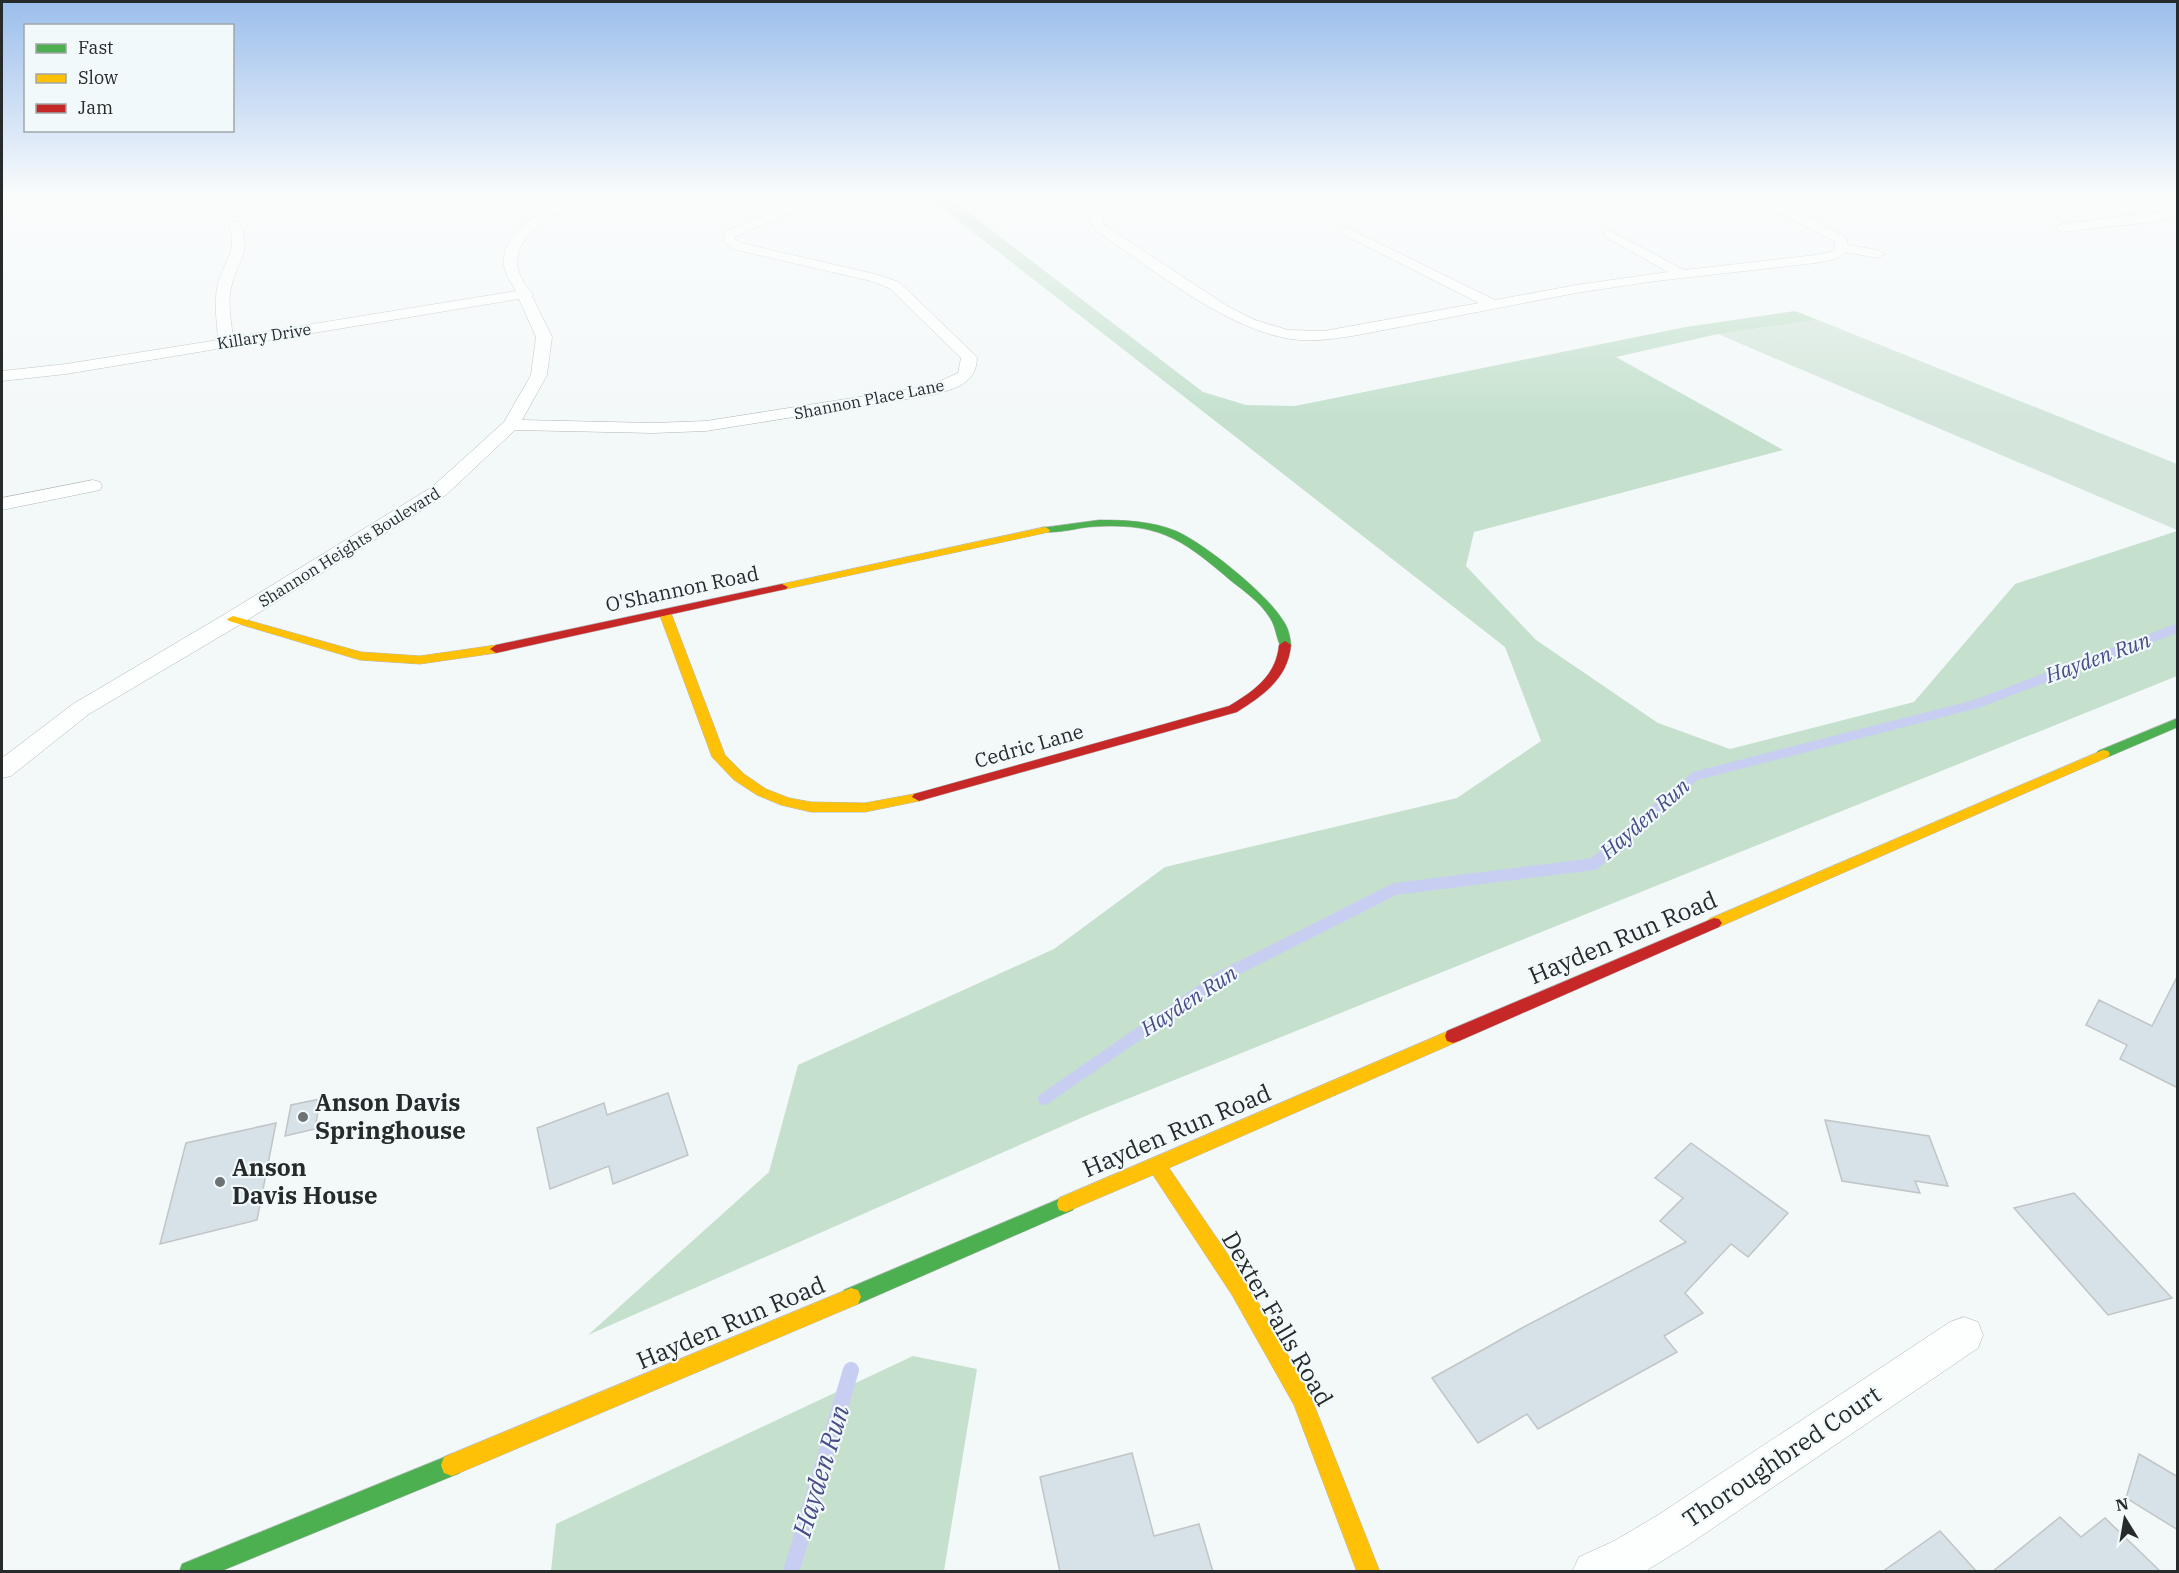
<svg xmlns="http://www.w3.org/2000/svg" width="2179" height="1573" font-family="'IBM Plex Serif',serif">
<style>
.green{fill:#d4e6db}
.forest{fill:#c5e1ce}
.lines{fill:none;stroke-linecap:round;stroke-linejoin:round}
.stream-far2{stroke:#c8cef1;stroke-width:9}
.stream-far1{stroke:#c8cef1;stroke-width:12}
.stream{stroke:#c8cef1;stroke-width:16}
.building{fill:#d7e1e8;stroke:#c2c5c6;stroke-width:1.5}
.street-casing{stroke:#b3b7b8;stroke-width:1}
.fast-casing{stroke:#b3b7b8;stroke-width:1}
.slow-casing{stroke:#b3b7b8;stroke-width:1}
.jam-casing{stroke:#b3b7b8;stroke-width:1}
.street{fill:#fdfefe;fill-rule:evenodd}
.fast{fill:#4caf50;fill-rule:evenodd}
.slow{fill:#ffc107;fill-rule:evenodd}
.jam{fill:#c62828;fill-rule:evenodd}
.poi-dot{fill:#6e7273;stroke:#f1f9fb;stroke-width:2}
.labels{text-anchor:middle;stroke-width:4.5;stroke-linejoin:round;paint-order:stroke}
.far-street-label{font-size:16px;fill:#272a2b;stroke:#f1f9fb}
.street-label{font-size:20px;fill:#272a2b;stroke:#f1f9fb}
.water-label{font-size:21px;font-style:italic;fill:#474c89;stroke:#f1f9fb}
.near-street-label{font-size:24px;fill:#272a2b;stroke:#f1f9fb}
.near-poi-label{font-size:24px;font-weight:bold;fill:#272a2b;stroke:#f1f9fb;text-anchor:start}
.near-water-label{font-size:26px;font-style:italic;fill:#474c89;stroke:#f1f9fb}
</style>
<rect width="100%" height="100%" fill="#f3f8f9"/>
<path class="green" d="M1818,320l359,144v66l-459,-196z"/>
<path class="forest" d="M928,197h20l255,195 43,13 49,1 391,-79 109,-16 23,9 -100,14 -102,23 167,93 -309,82 -8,34 70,74 122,83 72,26 184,-47 101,-118 162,-53v145l-1087,438 -502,221 181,-163 29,-107 256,-116 111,-82 292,-69 84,-57 -36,-94z
M913,1356l64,13 -33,202h-393l5,-47z"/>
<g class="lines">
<path class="stream-far2" d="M1662,805l33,-29 281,-72 202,-76"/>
<path class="stream-far1" d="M1044,1099l177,-122 174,-88 199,-25 70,-61"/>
<path class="stream" d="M791,1572l60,-202"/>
</g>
<path class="building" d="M2178,975v113l-58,-29 7,-14 -41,-20 13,-25 53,26z
M668,1093l20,62 -75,29 -4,-18 -59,23 -13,-61 67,-25 3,12z
M320,1099l-5,30 -30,7 6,-31z
M1825,1120l104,16 19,50 -33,-5 5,12 -78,-12z
M276,1123l-19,97 -97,24 26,-101z
M1691,1143l97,70 -40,44 -17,-13 -46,49 18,20 -39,23 13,16 -139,77 -11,-15 -49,29 -46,-65 90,-50 164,-86 -26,-21 23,-23 -28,-20z
M2074,1193l98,105 -64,17 -94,-107z
M1132,1453l22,83 45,-12 14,48h-153l-20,-95z
M2139,1454l39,23v53l-52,-32z
M2060,1517l21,20 24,-19 56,54h-169z
M1940,1531l37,41h-95z"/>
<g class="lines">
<defs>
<path id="street" d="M12,197h13l-19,17 -4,1v-10z
M575,197h15c-7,7 -20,10 -29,15 -35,18 -62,46 -28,82l-1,2 20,41 -5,38 -25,45 131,3 53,-2 223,-35 29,-13 3,-15 -72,-70 -18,-7 -139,-32 -9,-8 2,-9 10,-5 78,-30h16l-86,36 -8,4v2l6,4 134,31 24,8 75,72 3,3c0,27 -23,32 -45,38l-226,36 -53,2 -138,-3 -69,65 -205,129 -152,90 -78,62 -9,2v-20l71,-54 152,-90 207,-127 72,-65 27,-47 5,-38 -17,-38 -453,75 -64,7v-10l64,-7 152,-24c-1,-18 -4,-35 -1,-52 5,-27 22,-33 12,-63l2,-3h8l2,3c10,29 -3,34 -9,59 -5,17 -1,36 1,53l283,-46c-4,-7 -11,-17 -12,-26 -4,-36 44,-57 71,-68z
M1116,197h14l-23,14 -6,6 3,8 125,82 26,13 33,10 36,1 155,-28 -137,-69 -2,-3 6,-4 149,73 81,-15 92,-13 -63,-35 -2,-3 6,-4 75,40 132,-15 14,-3 5,-5v-5l-80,-42 -2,-3h14l79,40 2,8 30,5 7,4 -7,4 -33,-6 -6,6 -23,5 -160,18 -80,12 -218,42c-24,4 -49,8 -73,3 -65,-13 -135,-71 -190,-108l-6,-13 10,-12z
M2143,197c14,-1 30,2 35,17l-24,8 -93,10 -6,-4 6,-4 104,-13z
M93,480l7,2 2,4 -2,4 -98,20v-12z
M1964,1317l14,5 5,13 -5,13 -290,197 -44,27h-72l7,-15 35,-16 44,-26 292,-193z"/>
<path id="fast" d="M1099,520c26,0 53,1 77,11 28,12 91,63 106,88 6,8 8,16 9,26l-6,4 -4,-2c-5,-9 -5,-20 -11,-29 -10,-16 -26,-27 -40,-38 -50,-43 -73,-58 -141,-53 -11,1 -42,9 -49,3l1,-2z
M2178,718v9l-70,30 -5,1 -7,-4 2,-3z
M1066,1196l7,2 2,6 -2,6 -215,94 -7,2 -7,-2 -3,-7 3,-7z
M452,1454l8,3 3,8 -3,8 -241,99h-40l3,-8z"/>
<path id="slow" d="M1045,527l5,3 -1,2 -267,58 -6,-3 6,-3z
M665,610l6,3 54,142 19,19 22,15 23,9 22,4 54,1 54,-10 5,1 2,3 -2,3 -59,12h-54l-30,-7 -24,-10 -23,-15 -22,-23 -53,-144z
M233,616l128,36 59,4 76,-11 6,4 -6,4 -76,11 -60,-4 -131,-39 -2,-2z
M2103,750l5,1 2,3 -2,3 -389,170h-10l-3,-4 3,-4z
M1453,1029l6,2 2,5 -2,5 -290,127 77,113 63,111 71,180h-23l-63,-167 -62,-110 -79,-120 -87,37 -7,-2 -2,-6 2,-6z
M851,1288l7,2 3,7 -3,7 -406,172 -8,-3 -3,-8 3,-8z"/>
<path id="jam" d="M782,584l6,3 -2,2 -290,64 -6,-4 6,-4z
M1285,641l6,4c-3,33 -27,50 -54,67l-318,89 -7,-4 2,-3 315,-88c25,-15 47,-30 50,-61z
M1714,918l5,1 3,4 -3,4 -260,114 -6,2 -6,-2 -2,-5 2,-5z"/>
</defs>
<use href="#street" class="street-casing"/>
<use href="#fast" class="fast-casing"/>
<use href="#slow" class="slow-casing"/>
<use href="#jam" class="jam-casing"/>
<use href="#street" class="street"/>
<use href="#fast" class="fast"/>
<use href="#slow" class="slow"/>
<use href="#jam" class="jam"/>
</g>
<linearGradient id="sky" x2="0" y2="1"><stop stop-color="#9bbeec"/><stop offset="0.47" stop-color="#fafcfc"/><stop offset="1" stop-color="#fafcfc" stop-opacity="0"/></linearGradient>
<rect width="2179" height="417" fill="url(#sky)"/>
<g class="poi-dot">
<circle cx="303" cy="1117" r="6"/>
<circle cx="220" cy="1182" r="6"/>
</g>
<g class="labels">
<g class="far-street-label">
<text transform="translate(264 336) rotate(-9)" y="6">Killary Drive</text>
<text transform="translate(869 399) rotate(-11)" y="6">Shannon Place Lane</text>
<text transform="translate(349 547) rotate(-32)" y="6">Shannon Heights Boulevard</text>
</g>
<g class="street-label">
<text transform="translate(682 589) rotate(-12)" y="7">O'Shannon Road</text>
<text transform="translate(1029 746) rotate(-16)" y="7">Cedric Lane</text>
</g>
<g class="water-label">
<text transform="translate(2098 658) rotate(-20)" y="7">Hayden Run</text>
<text transform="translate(1645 819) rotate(-41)" y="7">Hayden Run</text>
<text transform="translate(1189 1001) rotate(-33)" y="7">Hayden Run</text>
</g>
<g class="near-street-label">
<text transform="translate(1623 938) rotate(-23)" y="8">Hayden Run Road</text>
<text transform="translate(1177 1131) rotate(-23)" y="8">Hayden Run Road</text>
<text transform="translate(1277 1319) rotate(60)" y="8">Dexter Falls Road</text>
<text transform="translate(731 1323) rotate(-23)" y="8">Hayden Run Road</text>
<text transform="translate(1782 1457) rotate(-34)" y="8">Thoroughbred Court</text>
</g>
<g class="near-poi-label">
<text x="315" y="1111">Anson Davis<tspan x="315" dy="28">Springhouse</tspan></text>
<text x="232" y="1176">Anson<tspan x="232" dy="28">Davis House</tspan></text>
</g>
<g class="near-water-label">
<text transform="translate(821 1471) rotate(-73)" y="9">Hayden Run</text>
</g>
</g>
<rect width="2179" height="1573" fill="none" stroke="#272a2b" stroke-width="6"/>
<rect x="24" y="24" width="210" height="108" fill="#f1f9fb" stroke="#a0a6a8" stroke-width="1.5"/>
<rect x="36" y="44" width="30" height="9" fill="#4caf50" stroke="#a0a6a8" stroke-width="1.5"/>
<text x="78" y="54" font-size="18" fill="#272a2b">Fast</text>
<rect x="36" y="74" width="30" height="9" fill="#ffc107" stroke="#a0a6a8" stroke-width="1.5"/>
<text x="78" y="84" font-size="18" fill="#272a2b">Slow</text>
<rect x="36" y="104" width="30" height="9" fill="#c62828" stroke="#a0a6a8" stroke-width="1.5"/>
<text x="78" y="114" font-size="18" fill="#272a2b">Jam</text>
<g transform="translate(2125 1519) rotate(349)" stroke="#f1f9fb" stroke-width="4.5" paint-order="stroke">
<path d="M0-4.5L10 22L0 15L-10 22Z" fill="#272a2b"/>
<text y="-9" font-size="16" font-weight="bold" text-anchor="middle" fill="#272a2b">N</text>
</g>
</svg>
